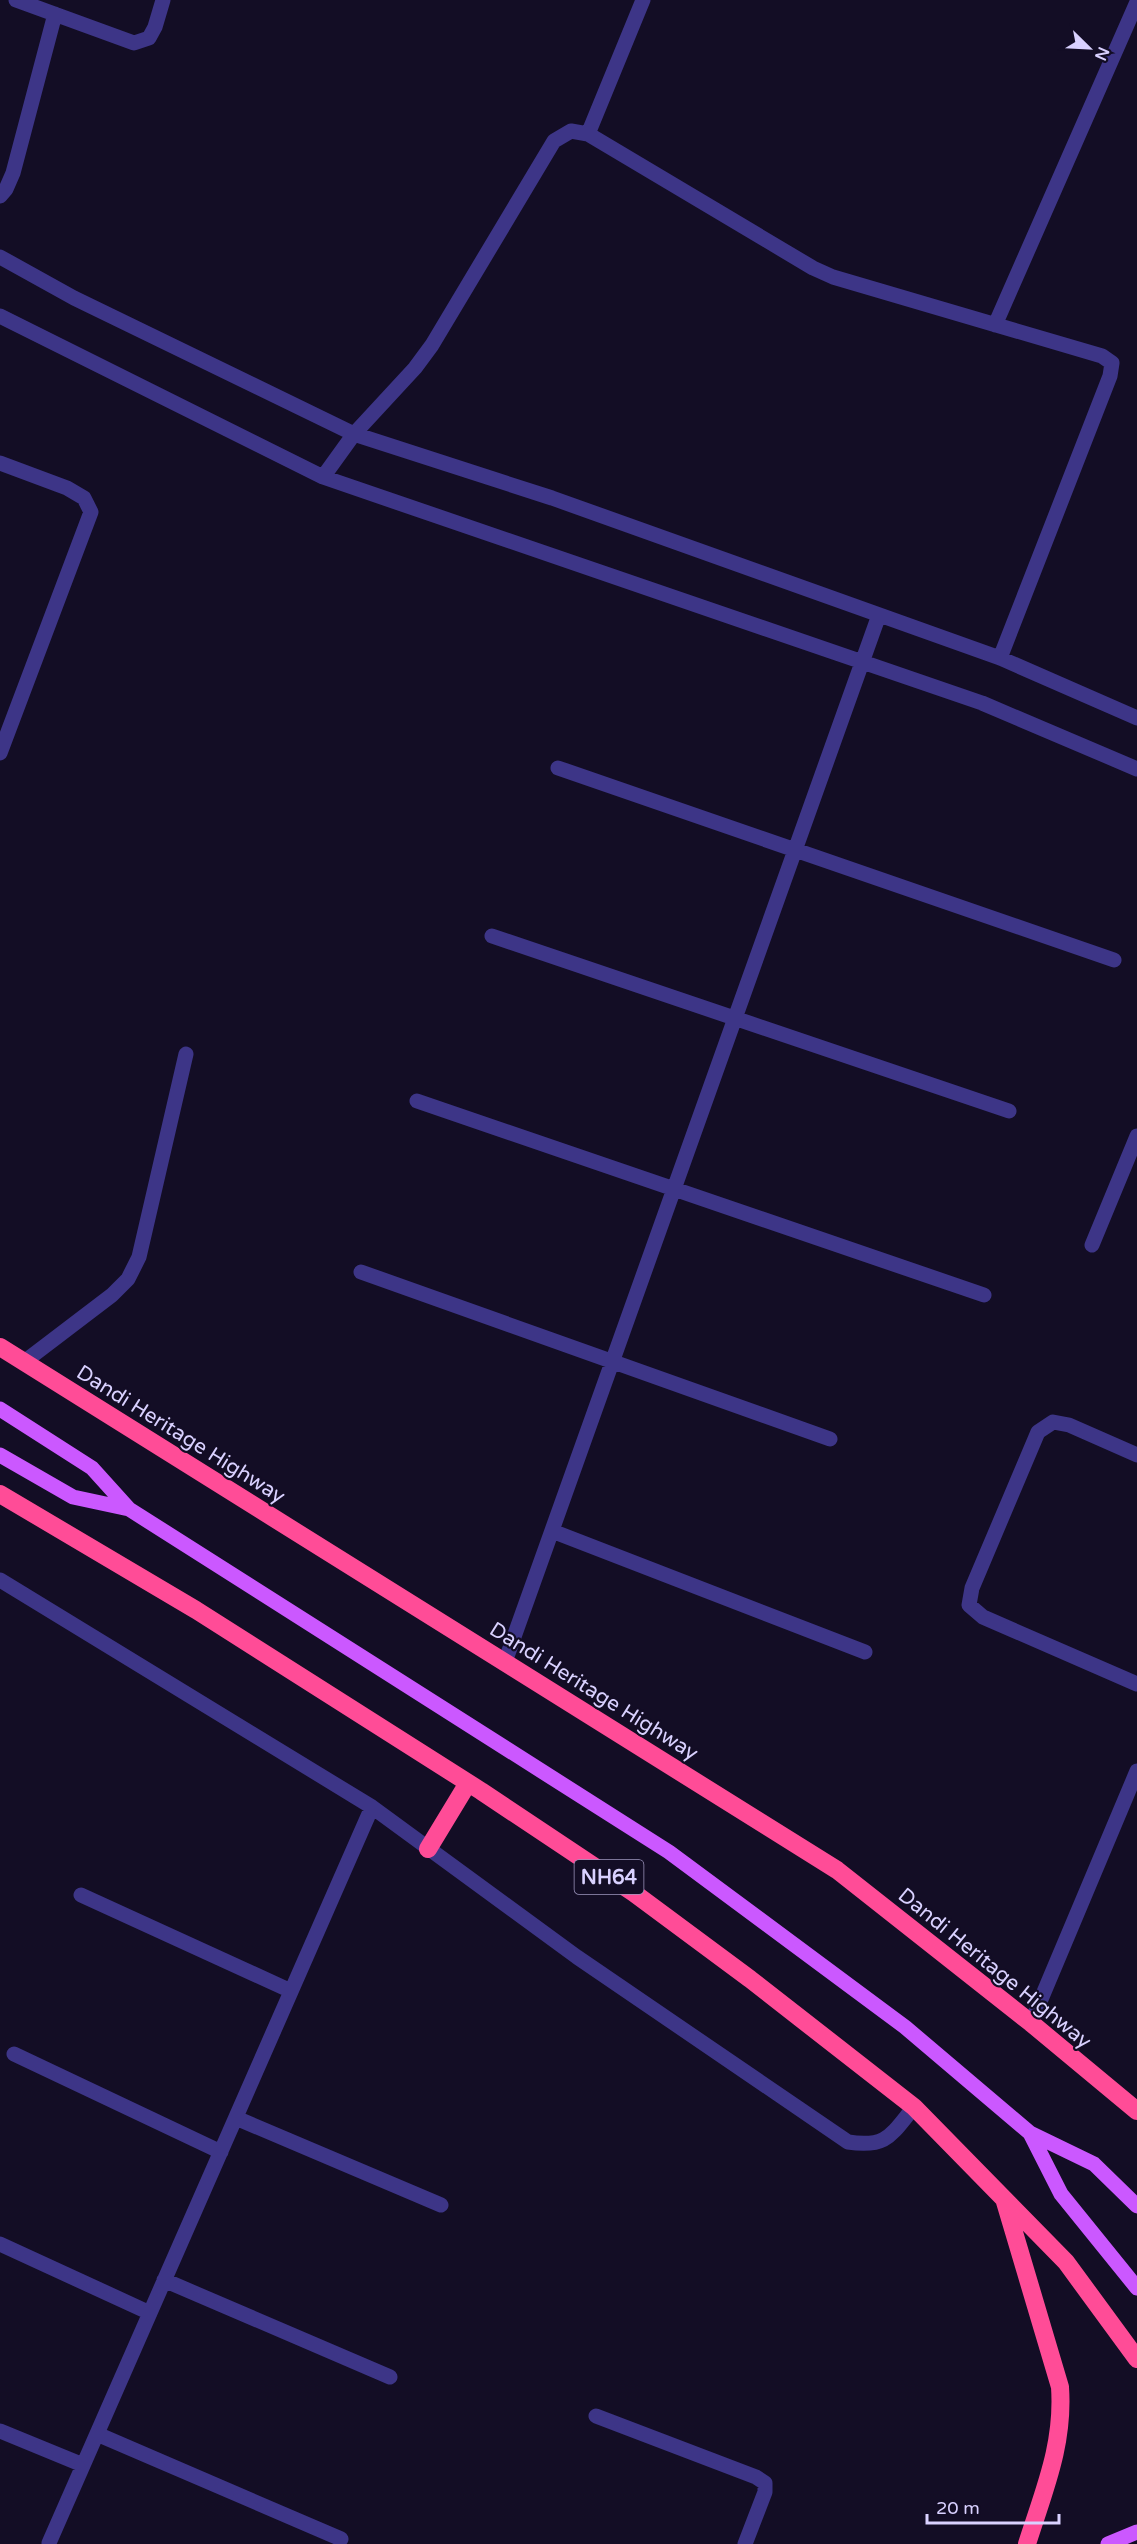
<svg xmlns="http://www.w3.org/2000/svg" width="1137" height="2544" font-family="'Varela Round',sans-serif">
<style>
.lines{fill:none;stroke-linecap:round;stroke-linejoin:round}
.minor{stroke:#3d3587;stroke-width:15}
.major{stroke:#cb58ff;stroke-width:15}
.highway{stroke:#ff4c97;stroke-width:18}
.labels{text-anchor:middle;stroke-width:4.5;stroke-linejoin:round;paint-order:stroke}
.shield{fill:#130d25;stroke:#9e96be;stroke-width:1.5}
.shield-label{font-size:20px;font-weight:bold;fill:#d9d1ff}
.street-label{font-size:21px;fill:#d9d1ff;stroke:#130d25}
</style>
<rect width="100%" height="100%" fill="#130d25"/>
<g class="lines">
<path class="minor" d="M16,0l118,43 15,-5 6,-11 8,-27
M588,134l55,-134
M0,196l6,-7 7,-16 42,-159
M0,257l74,41 280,136 198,64 448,160 137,60
M0,316l323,161 659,226 155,66
M995,325l142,-323
M0,463l67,25 17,10 7,14 -91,241
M323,477l31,-43 61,-66 17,-23 122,-204 17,-10 17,3 225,134 20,9 269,79 10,7 -2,13 -110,282
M558,768l556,192
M492,936l517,175
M417,1101l567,194
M1092,1245l45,-109
M361,1272l469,167
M24,1362l88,-67 16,-16 11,-22 47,-203
M1137,1455l-68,-30 -16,-3 -15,10 -66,156 -3,17 14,12 154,67
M552,1531l313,121
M0,1580l372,227 205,150 271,185c39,6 43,-7 66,-35
M505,1662l374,-1047
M81,1895l210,96
M1031,2023l106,-252
M14,2054l207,98
M236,2118l205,87
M0,2244l150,69
M164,2280l226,97
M596,2416l160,61 9,6v9l-20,52
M0,2431l83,34
M97,2434l244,105
M49,2543l323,-736"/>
<path class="major" d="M0,1409l92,59 37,41 540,343 236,175 125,106 64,31 43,42
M0,1455l73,42 56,12
M1030,2133l31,61 76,94
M1108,2544l29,-12"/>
<path class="highway" d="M0,1347l837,523 194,153 106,88
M0,1494l196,116 285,181 153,102 116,86 164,128 152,155 71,97
M428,1849l40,-66
M1005,2202l55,185c4,58 -16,103 -33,157"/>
</g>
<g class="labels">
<rect class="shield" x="574.5" y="1860" width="69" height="34" rx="4.5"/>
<g class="shield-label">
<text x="609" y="1884">NH64</text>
</g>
<g class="street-label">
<text transform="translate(181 1434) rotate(32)" y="7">Dandi Heritage Highway</text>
<text transform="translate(594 1691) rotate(32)" y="7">Dandi Heritage Highway</text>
<text transform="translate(995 1968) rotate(39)" y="7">Dandi Heritage Highway</text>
</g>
</g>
<g transform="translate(1089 48) rotate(114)" stroke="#130d25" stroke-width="4.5" paint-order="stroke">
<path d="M0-4.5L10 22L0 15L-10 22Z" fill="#d9d1ff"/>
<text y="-9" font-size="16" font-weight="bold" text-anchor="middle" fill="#d9d1ff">N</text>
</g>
<path d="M927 2514v9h132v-9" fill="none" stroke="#d9d1ff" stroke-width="3"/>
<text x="936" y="2514" font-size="18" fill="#d9d1ff" stroke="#130d25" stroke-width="4.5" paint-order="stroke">20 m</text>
</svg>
